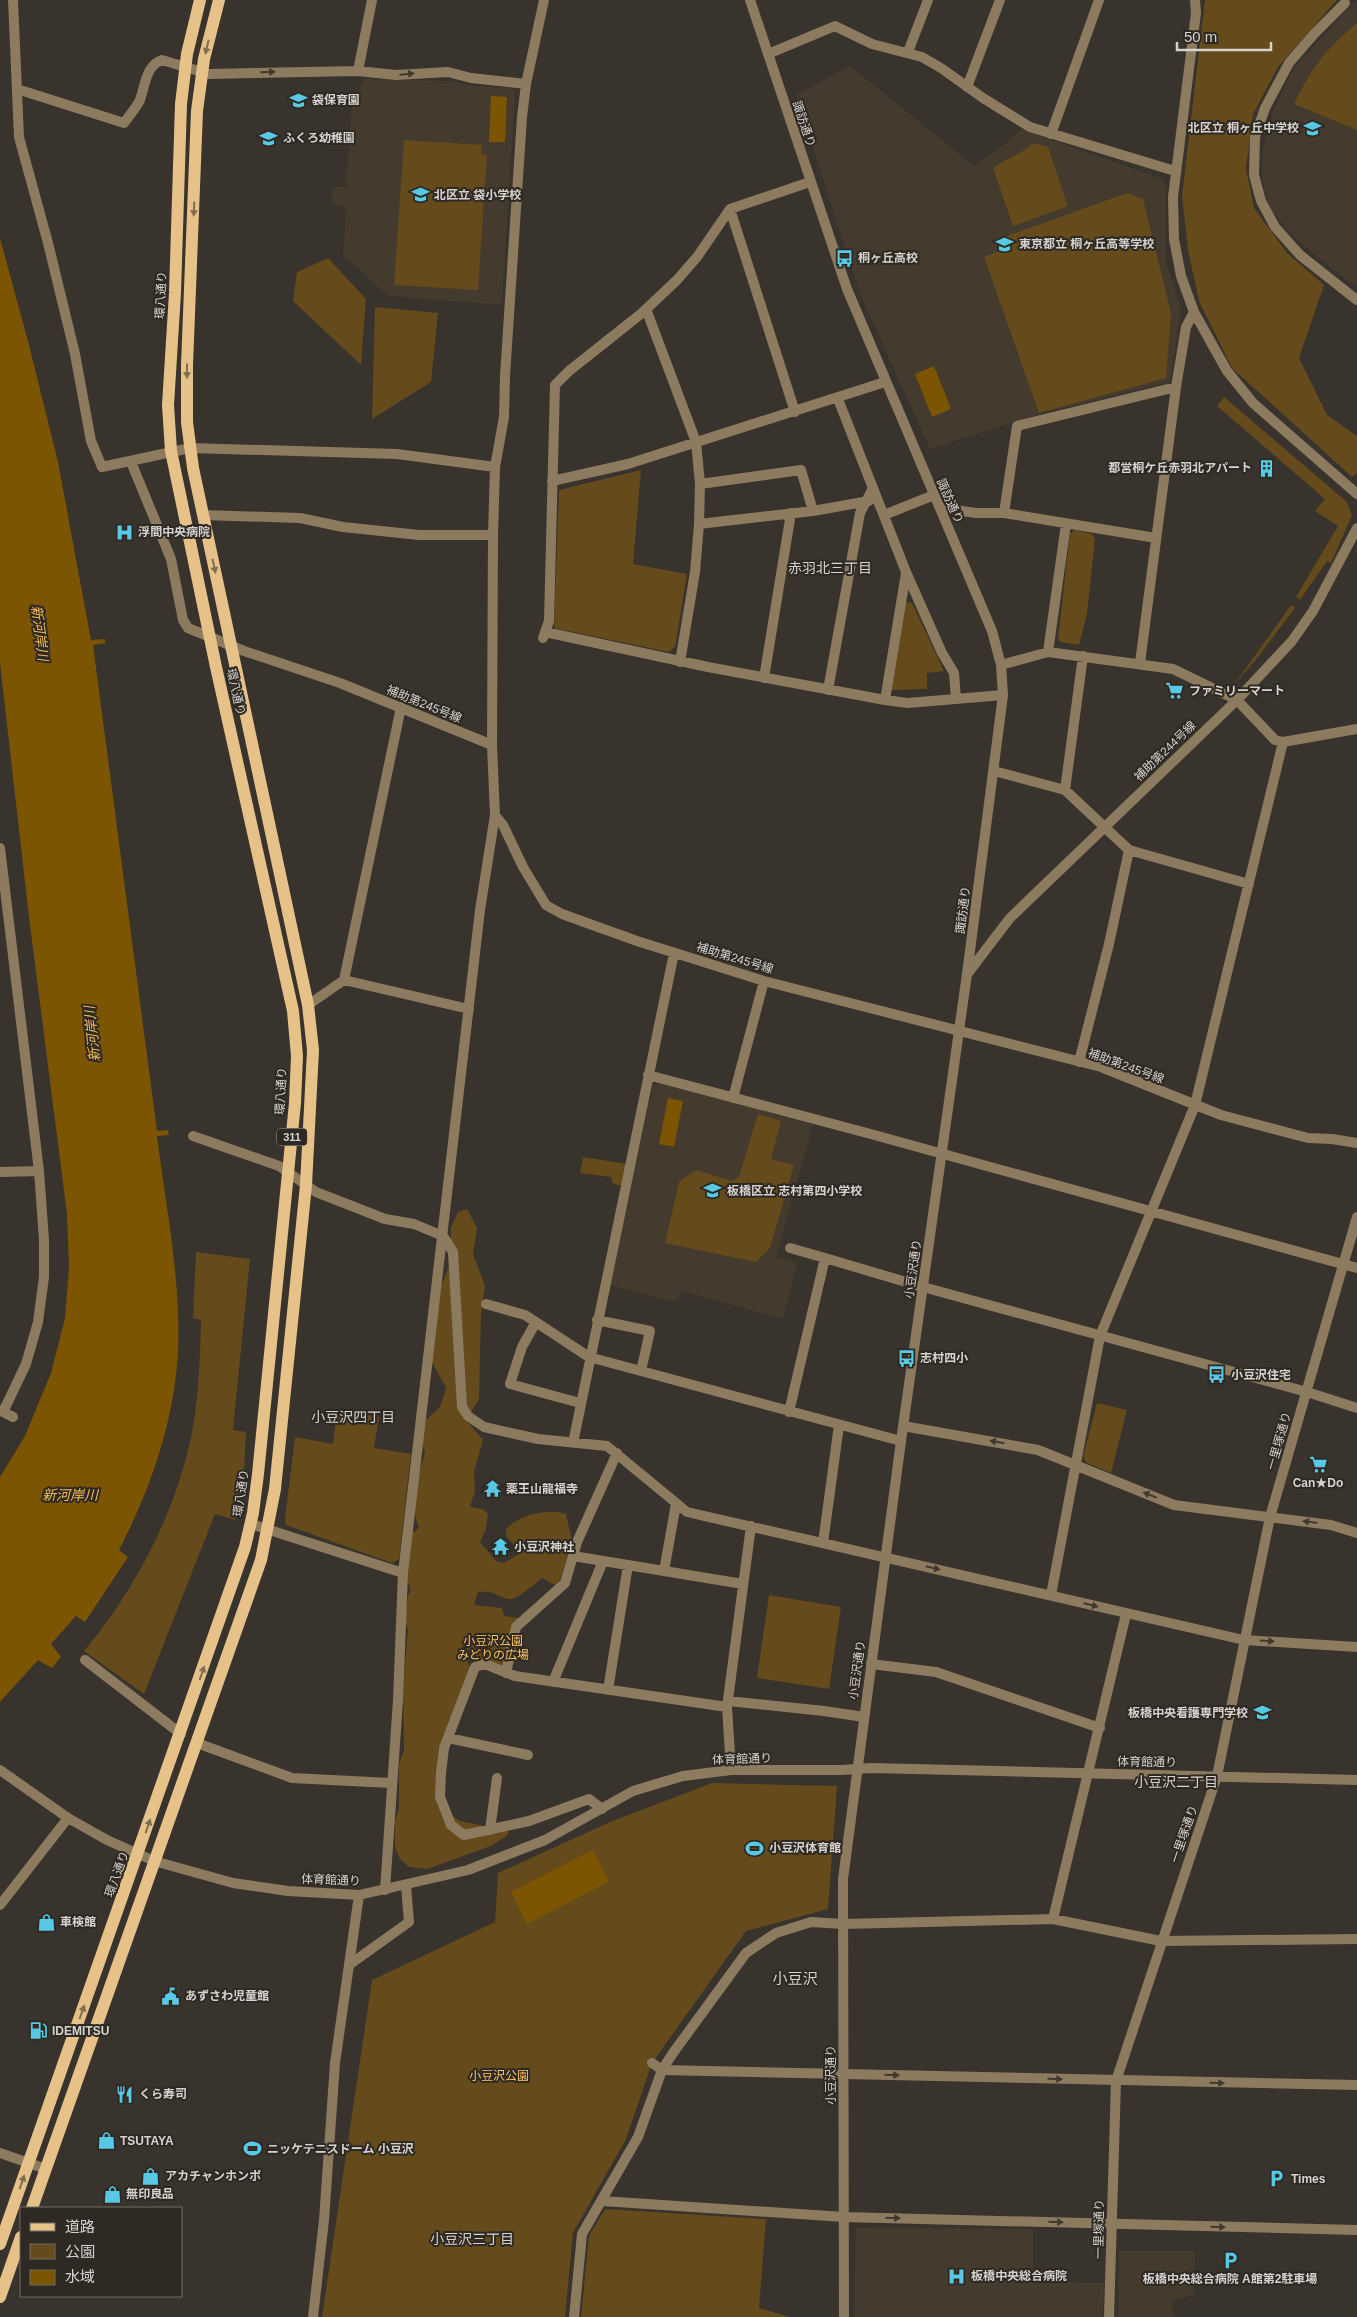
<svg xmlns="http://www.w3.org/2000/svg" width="1357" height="2317" font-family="Helvetica,'Noto Sans JP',sans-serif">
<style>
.built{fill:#443b2e}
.green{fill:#654a1b}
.water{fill:#7b5501}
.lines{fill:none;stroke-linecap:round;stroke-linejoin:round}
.minor{stroke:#8d7b60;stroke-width:10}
.tertiary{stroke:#8d7b60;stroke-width:10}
.primary{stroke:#e6c289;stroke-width:12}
.oneway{fill:#816e50}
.oneway2{fill:#41392e}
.labels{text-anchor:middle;stroke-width:4;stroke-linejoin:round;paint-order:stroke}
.shield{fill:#2e2922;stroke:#a4a09a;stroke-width:1}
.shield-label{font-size:11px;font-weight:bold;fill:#d6d3ce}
.poi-label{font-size:12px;font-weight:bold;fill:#d6d3ce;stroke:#2e2922;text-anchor:start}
.street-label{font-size:12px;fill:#d6d3ce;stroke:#2e2922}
.park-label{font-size:12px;fill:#fdc566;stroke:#2e2922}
.neighbourhood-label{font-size:14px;fill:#d6d3ce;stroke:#2e2922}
.water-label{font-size:14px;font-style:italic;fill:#f3bb5c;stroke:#2e2922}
.quarter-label{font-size:15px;fill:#d6d3ce;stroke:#2e2922}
</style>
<rect width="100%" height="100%" fill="#38332c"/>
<path class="built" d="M1356,0h1v288l-65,-52 -24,-31 -6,-28 1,-29 12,-41 18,-38z
M850,66l124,100 34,-24 13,-13 142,50 3,8v75l15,47 -11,73 -131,32 -109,35 -71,-158 -63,-196z
M365,79l87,2 22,5 37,2 4,4 -13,213 -114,-9 -45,-41 3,-49 -14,-2 -1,-14 5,-4 10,1 6,-86z
M660,1082l153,43 -37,132 21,6 -14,56 -100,-28 -9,11 -64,-17 43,-199z
M856,2228l177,1v41h26l2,12 43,1 -1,34h-249z
M1119,2251h76l-1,44 -23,6 3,16h-56z"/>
<path class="green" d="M1205,0h132l-59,67 -25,47 -7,54 8,40 33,45 37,32 -25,73 28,57 30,21v37l-5,4 -120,-109 -33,-67 -11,-51 -6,-54z
M1357,23v107l-63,-26c19,-38 30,-53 63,-81z
M404,140l78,5 -1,9 6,1 -9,135 -84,-5z
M1033,143l15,4 20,59 -55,20 -20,-58c14,-10 28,-14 40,-25z
M1127,193l16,6 28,114 -5,65 -127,35 -55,-156 23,-9v-12z
M328,258l38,41 -5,66 -68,-64 4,-29z
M375,307l63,6 -7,69 -59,37z
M1224,397l123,105 5,13 -21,48 -4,-2 -27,39 -4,-3 42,-71 -23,-15 10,-12 -108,-93z
M641,470l-8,94 54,10 -12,73 -6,5 -115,-24 5,-138z
M1075,530l17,4 3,5 -8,75 -8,31 -19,-3 -2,-3 12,-106z
M906,602l6,1 32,68 -17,2v16l-36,1z
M1291,605l4,3 -37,49 -24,28z
M758,1114l23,7 -10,38 23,6 -24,83 -14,14 -91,-19 14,-61 17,-12 36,11 7,-4z
M583,1157l44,7 -4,22 -10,-2 -2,-7 -31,-4z
M467,1209l10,19 -4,26 12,32 -4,28 -2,85 -13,21 17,20 -9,32 1,20 -5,14 4,2 9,1 5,5 -2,15 -6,13 16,19 8,2 15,-9v-3l-13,-15v-7c13,-14 41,-21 60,-15l6,27 -12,39 -5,5 -13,-7c-6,5 -26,23 -33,21 -14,-2 -11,-9 -31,-7l-4,13 28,3 2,8 22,3 -10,8 -10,46 -25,-8 -17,-20 -2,2c0,8 6,14 9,23l-33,80 1,57 21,14 48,10v4l-17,11 -64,23 -18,-2 -9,-8 -5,-11v-27l4,-13v-43l5,-15 -1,-63 5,-57 -3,-11 3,-23 3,-6 -4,-10 5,-50 3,2 4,-5c-10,-22 -1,-53 6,-74l-3,-12 4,-21 14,-13 6,-19 -15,-28 10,-74 9,-22 1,-37 7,-15z
M196,1252l54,7 -17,171 13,2 -3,56 -8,32 -20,-6 -71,180 -60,-43c53,-63 94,-143 109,-224 6,-36 7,-71 8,-107l-8,-2z
M1097,1403l30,7 -16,63 -24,-10 -4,-6z
M337,1411l42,6 -5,31 37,6 -12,105 -7,4 -106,-38 -1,-6 10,-82 38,7z
M769,1595l72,12 -12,82 -72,-11z
M712,1783l125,3 -9,123 -82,22 -94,132 -26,76 -53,94 -8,84h-243l50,-337 123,-58 3,-49 112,-51z
M605,2209l161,10 -7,89 31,9h-209l8,-81z"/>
<path class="water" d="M491,96l16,1 -2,45h-16z
M0,238l29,107 29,117 33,178 14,-1v4l-12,2 64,486 11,-1 1,5 -12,1c9,71 24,144 21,216 -4,70 -27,136 -59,198l9,7 -43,65 -9,-6 -25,28 10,13 -9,11 -14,-8 -38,42v-225l25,-41 26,-63 14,-55 4,-51 -2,-53 -38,-297 -29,-254z
M934,366l17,43 -19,8 -17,-43z
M668,1098l15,3 -9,46 -15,-3z
M593,1850l16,32 -82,42 -16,-32z"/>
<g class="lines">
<path class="minor" d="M13,0l6,137 29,106 27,111 16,87 11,26 88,-19 207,6 98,13
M1195,0l1,13 -23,184 1,42 7,37 13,36 33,59 26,32 104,91
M908,52l20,-52
M768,54l67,-28 37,18 50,13 19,11 42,30 47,29 145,44
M358,71l14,-71
M967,87l33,-87
M17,89l107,34c5,-7 12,-15 16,-23 5,-14 6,-35 22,-40l47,14 149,-3 38,4 52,-3 23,6 55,6
M1051,134l48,-134
M730,209l65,203
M646,309l50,133 4,42 -1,40 -4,48 -15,90
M838,399l68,173 36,81 12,20 2,26
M131,462l40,97 12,61 5,8 56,23 96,32 152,62
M552,481l76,-17 257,-82
M700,484l101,-14 12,41
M940,508l36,5h28l152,25
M1004,513l13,-87 159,-39
M203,515l97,3 43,9 76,8h74
M884,515l50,-20
M699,524l114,-13 56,-10
M545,632l163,35 177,33 23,3 95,-8
M543,638l6,-17 6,-236 14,-14 73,-58 35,-33 20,-23 33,-48 80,-27
M1048,652l18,-128
M1140,663l36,-276 10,-60 8,-15
M1001,665l47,-13 125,17 64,31 38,40 8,2 74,-13
M764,678l27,-165
M828,690l32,-177 13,-25
M885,700l21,-127
M994,771l71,19 64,60 120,34
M1065,790l18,-134
M495,815l8,10 20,42 23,38 16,9 75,27 127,40 337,86 120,48 87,23 24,1
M0,848l39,323 5,69v37l-6,45 -12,42 -23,48
M344,980l125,29
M308,1005l36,-25 57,-273
M1079,1062l30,-118 20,-94
M648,1075l219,58 490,135
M733,1098l31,-117
M193,1136l86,30 37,26 69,27 29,5 29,12 10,16 9,155 6,9 16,11 54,12 69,7 80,66 557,128 113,7
M0,1172l39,-1
M790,1248l35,10
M486,1304l39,11 64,42 312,84
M597,1320l53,11 -9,40
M536,1322l-14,25 -12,37 70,19
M0,1410l13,7
M789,1412l36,-154 98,29
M903,1426l135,24 136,55 157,20 26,8
M573,1443l101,-490
M251,1524l152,49
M823,1543l16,-118
M573,1556l170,28
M664,1571l12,-67
M1051,1595l49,-259 95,-231 88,-363
M85,1660l96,74
M871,1664l65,8 164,56
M506,1673l10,-46 49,-44 12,-41 40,-89
M553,1682l50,-121
M608,1690l20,-125
M728,1701l96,10 40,6
M448,1738l80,17
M197,1743l95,35 99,5
M731,1770l-4,-63 24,-181
M602,1809l-13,-10 -60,22 -65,14 -13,-10 -11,-28 1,-24 3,-25 31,-81 10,-3 30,12 212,31
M490,1830l7,-52
M385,1890l13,-190 5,-127 77,-663 15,-95 -3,-70 1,-210 2,-68 9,-50 1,-41 17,-259 4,-33 18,-84
M0,1905l68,-87
M1053,1919l73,-305
M349,1965l60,-43 -3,-37
M652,2063l10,7
M844,2074l513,11
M0,2153l46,16
M602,2201l242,16 513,13
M574,2317l8,-83 56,-97 24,-67 11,-17 73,-100 30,-20 35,-11 32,2 210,-5 108,22 196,-2"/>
<path class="tertiary" d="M750,0l97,289 145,342 9,34 2,30 -36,279 -66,467 -58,438 1,438
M1345,3l-31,31 -25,29 -24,45 -10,29 -1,38 7,26 14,26 25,28 57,45
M968,973l42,-55 227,-218 55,-59 21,-30 44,-83
M1332,1139l25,4
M923,1287l384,105 50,16
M0,1770l68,48 39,22 47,21 79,22 55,8 71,4 109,-25 77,-30 88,-49 50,-15 48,-6h110l31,-2 485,12
M662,2070l182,4
M313,2317l11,-97 11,-157 24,-168
M1109,2317l7,-236 101,-305 53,-259 87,-300"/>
<path class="primary" d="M32,2208l229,-648 14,-71 31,-304 7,-135 -5,-45 -115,-537 -6,-46v-57l10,-254 7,-52 15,-59
M0,2244l245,-697 8,-34 5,-39 37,-371 2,-47 -4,-45 -77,-344 -45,-216 -3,-46 7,-112 6,-189 6,-50 13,-54
M0,2297l21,-60"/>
</g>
<defs><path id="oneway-solid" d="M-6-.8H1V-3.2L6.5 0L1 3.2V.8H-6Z" transform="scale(1.25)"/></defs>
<g class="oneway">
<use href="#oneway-solid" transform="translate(207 47) rotate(103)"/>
<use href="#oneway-solid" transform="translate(194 209) rotate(92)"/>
<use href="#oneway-solid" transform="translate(187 371) rotate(90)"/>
<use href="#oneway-solid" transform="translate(214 566) rotate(78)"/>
<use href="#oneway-solid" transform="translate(202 1673) rotate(-71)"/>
<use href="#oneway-solid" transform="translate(148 1826) rotate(-71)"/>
<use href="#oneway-solid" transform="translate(82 2012) rotate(-70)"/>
<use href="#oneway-solid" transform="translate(22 2182) rotate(-71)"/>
</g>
<g class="oneway2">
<use href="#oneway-solid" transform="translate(268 72) rotate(-2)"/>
<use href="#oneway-solid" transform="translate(407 74) rotate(-5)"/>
<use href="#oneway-solid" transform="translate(997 1442) rotate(-170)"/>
<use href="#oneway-solid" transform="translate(1150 1495) rotate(-158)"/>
<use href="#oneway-solid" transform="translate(1310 1522) rotate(-173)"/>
<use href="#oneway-solid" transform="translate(933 1568) rotate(13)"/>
<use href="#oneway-solid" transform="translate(1091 1605) rotate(14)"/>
<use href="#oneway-solid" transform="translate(1267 1641) rotate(4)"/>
<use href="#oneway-solid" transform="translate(892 2075) rotate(1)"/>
<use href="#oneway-solid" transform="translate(1055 2079) rotate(1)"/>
<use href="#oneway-solid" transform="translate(1217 2083) rotate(1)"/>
<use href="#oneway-solid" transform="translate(893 2218) rotate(1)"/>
<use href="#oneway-solid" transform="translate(1056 2222) rotate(1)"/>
<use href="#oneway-solid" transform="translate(1218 2227) rotate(1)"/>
</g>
<defs>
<symbol id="school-bare" viewBox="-9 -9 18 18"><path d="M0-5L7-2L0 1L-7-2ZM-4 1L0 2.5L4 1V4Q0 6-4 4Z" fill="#58c9e4" stroke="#2e2922" stroke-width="2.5" paint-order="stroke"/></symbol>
<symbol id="bus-bare" viewBox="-9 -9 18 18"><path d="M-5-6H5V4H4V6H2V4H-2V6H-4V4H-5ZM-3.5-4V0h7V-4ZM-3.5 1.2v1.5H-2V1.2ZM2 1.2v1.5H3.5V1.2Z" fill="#58c9e4" stroke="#2e2922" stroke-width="2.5" paint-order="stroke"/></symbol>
<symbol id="building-bare" viewBox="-9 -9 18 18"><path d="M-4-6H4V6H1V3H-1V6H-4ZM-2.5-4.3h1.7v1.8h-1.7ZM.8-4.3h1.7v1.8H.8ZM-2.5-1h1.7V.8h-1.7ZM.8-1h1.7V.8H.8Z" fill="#58c9e4" stroke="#2e2922" stroke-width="2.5" paint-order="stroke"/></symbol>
<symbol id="hospital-bare" viewBox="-9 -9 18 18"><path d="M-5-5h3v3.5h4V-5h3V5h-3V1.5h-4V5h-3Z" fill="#58c9e4" stroke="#2e2922" stroke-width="2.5" paint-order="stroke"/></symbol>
<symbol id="supermarket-bare" viewBox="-9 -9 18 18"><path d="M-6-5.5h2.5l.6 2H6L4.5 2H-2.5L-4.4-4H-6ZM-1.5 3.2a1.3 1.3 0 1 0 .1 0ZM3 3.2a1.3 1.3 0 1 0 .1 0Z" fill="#58c9e4" stroke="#2e2922" stroke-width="2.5" paint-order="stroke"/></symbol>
<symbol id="temple-bare" viewBox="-9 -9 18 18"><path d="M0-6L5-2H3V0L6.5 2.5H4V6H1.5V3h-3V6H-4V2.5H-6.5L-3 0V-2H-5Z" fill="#58c9e4" stroke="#2e2922" stroke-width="2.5" paint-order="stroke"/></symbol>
<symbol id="university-bare" viewBox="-9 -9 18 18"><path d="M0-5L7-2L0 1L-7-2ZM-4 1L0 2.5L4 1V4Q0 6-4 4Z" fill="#58c9e4" stroke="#2e2922" stroke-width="2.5" paint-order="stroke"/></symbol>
<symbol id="stadium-bare" viewBox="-9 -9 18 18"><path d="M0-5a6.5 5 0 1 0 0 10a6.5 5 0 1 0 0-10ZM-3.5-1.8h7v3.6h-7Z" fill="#58c9e4" stroke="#2e2922" stroke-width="2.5" paint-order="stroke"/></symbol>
<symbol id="shop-bare" viewBox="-9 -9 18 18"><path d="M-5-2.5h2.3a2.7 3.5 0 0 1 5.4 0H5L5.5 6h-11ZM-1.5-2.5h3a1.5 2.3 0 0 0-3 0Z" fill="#58c9e4" stroke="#2e2922" stroke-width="2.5" paint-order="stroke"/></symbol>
<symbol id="civic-bare" viewBox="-9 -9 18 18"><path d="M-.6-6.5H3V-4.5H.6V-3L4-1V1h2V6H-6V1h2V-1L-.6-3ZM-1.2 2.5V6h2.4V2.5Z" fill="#58c9e4" stroke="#2e2922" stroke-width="2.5" paint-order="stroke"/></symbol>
<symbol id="fuel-bare" viewBox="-9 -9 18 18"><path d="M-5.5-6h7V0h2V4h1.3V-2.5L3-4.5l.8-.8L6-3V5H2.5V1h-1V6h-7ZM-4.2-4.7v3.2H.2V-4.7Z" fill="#58c9e4" stroke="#2e2922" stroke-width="2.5" paint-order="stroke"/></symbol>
<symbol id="restaurant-bare" viewBox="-9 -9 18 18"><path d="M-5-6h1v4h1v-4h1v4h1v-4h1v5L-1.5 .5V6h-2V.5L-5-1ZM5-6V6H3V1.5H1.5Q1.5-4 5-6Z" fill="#58c9e4" stroke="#2e2922" stroke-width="2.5" paint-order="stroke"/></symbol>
<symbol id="parking-bare" viewBox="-9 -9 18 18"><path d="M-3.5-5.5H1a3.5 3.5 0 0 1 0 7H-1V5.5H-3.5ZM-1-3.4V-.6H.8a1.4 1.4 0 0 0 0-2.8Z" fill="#58c9e4" stroke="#2e2922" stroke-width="2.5" paint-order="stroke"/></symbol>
</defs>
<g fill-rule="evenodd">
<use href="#school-bare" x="286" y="88" width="25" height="25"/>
<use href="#school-bare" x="1300" y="116" width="25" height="25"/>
<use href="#school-bare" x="256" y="126" width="25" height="25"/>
<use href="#school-bare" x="408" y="182" width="25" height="25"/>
<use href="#school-bare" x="992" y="232" width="25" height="25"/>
<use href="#bus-bare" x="832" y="246" width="25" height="25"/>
<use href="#building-bare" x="1254" y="456" width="25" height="25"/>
<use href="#hospital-bare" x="112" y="520" width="25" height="25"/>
<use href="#supermarket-bare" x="1162" y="678" width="25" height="25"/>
<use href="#school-bare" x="700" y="1178" width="25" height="25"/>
<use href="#bus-bare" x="894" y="1346" width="25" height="25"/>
<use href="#bus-bare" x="1204" y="1362" width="25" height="25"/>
<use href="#supermarket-bare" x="1306" y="1452" width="25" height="25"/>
<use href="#temple-bare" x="480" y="1476" width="25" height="25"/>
<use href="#temple-bare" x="488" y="1534" width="25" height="25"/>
<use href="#university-bare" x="1250" y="1700" width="25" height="25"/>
<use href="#stadium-bare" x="742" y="1836" width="25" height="25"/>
<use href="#shop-bare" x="34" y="1910" width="25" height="25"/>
<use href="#civic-bare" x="158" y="1984" width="25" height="25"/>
<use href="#fuel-bare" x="26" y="2018" width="25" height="25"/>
<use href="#restaurant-bare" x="112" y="2082" width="25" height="25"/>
<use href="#shop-bare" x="94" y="2128" width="25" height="25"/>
<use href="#stadium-bare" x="240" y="2136" width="25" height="25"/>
<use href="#shop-bare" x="138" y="2164" width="25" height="25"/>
<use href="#parking-bare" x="1264" y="2166" width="25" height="25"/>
<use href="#shop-bare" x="100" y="2182" width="25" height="25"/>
<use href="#parking-bare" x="1218" y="2248" width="25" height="25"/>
<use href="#hospital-bare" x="944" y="2264" width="25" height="25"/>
</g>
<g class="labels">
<rect class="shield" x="277" y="1128.5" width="30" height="17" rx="4"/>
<g class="shield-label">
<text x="292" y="1141">311</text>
</g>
<g class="poi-label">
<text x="312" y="104">袋保育園</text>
<text x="1299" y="132" text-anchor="end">北区立 桐ヶ丘中学校</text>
<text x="283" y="142">ふくろ幼稚園</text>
<text x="434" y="199">北区立 袋小学校</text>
<text x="1019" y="248">東京都立 桐ヶ丘高等学校</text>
<text x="858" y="262">桐ヶ丘高校</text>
<text x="1252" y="472" text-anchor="end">都営桐ケ丘赤羽北アパート</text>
<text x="138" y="536">浮間中央病院</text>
<text x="1189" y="695">ファミリーマート</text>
<text x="727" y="1195">板橋区立 志村第四小学校</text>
<text x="920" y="1362">志村四小</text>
<text x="1231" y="1379">小豆沢住宅</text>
<text x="1318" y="1487" text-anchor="middle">Can★Do</text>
<text x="506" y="1493">薬王山龍福寺</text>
<text x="514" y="1551">小豆沢神社</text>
<text x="1248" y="1717" text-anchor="end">板橋中央看護専門学校</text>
<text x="769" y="1852">小豆沢体育館</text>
<text x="60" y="1926">車検館</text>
<text x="185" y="2000">あずさわ児童館</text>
<text x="52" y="2035">IDEMITSU</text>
<text x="139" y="2098">くら寿司</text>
<text x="120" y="2145">TSUTAYA</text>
<text x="267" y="2153">ニッケテニスドーム 小豆沢</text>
<text x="165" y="2180">アカチャンホンポ</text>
<text x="1291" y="2183">Times</text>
<text x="126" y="2198">無印良品</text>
<text x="971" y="2280">板橋中央総合病院</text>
<text x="1230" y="2283" text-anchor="middle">板橋中央総合病院 A館第2駐車場</text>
</g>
<g class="street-label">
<text transform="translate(804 124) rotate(71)" y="4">諏訪通り</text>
<text transform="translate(161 295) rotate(-87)" y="4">環八通り</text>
<text transform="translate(950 501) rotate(66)" y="4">諏訪通り</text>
<text transform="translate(236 692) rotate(77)" y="4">環八通り</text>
<text transform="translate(424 704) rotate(22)" y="4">補助第245号線</text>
<text transform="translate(1165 751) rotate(-44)" y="4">補助第244号線</text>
<text transform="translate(963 910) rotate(-83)" y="4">諏訪通り</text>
<text transform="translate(735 958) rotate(17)" y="4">補助第245号線</text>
<text transform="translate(1126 1066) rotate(20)" y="4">補助第245号線</text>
<text transform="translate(281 1091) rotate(-87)" y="4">環八通り</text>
<text transform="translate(913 1269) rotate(-82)" y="4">小豆沢通り</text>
<text transform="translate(1279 1441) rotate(-74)" y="4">一里塚通り</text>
<text transform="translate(241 1493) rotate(-82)" y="4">環八通り</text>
<text transform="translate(857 1670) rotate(-82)" y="4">小豆沢通り</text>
<text transform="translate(742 1759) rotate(-2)" y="4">体育館通り</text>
<text transform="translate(1147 1762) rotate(1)" y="4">体育館通り</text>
<text transform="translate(1184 1834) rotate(-71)" y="4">一里塚通り</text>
<text transform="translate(117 1874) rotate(-70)" y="4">環八通り</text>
<text transform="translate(331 1880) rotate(2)" y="4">体育館通り</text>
<text transform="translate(831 2075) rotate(-90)" y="4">小豆沢通り</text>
<text transform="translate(1099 2229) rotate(-89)" y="4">一里塚通り</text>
</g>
<g class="park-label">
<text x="493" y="1645">小豆沢公園<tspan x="493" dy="14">みどりの広場</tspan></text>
<text x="499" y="2080">小豆沢公園</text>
</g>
<g class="neighbourhood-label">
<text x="830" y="573">赤羽北三丁目</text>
<text x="353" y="1422">小豆沢四丁目</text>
<text x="1176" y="1787">小豆沢二丁目</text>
<text x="472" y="2244">小豆沢三丁目</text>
</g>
<g class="water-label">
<text transform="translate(40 633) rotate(83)" y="5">新河岸川</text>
<text transform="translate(92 1034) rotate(-96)" y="5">新河岸川</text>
<text x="70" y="1500">新河岸川</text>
</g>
<g class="quarter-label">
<text x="795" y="1984">小豆沢</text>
</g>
</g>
<rect x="20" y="2207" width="162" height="90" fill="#2e2922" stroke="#716d67"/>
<rect x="30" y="2223" width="25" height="8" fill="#e6c289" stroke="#716d67"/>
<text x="65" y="2232" font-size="15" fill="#d6d3ce">道路</text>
<rect x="30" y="2244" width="25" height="15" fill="#654a1b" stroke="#716d67"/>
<text x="65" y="2257" font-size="15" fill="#d6d3ce">公園</text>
<rect x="30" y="2270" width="25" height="15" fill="#7b5501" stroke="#716d67"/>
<text x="65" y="2282" font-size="15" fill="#d6d3ce">水域</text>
<path d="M1177 42v8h94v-8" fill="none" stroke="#d6d3ce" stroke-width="2.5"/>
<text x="1184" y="42" font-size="15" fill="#d6d3ce" stroke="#2e2922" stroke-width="4" paint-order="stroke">50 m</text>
</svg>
